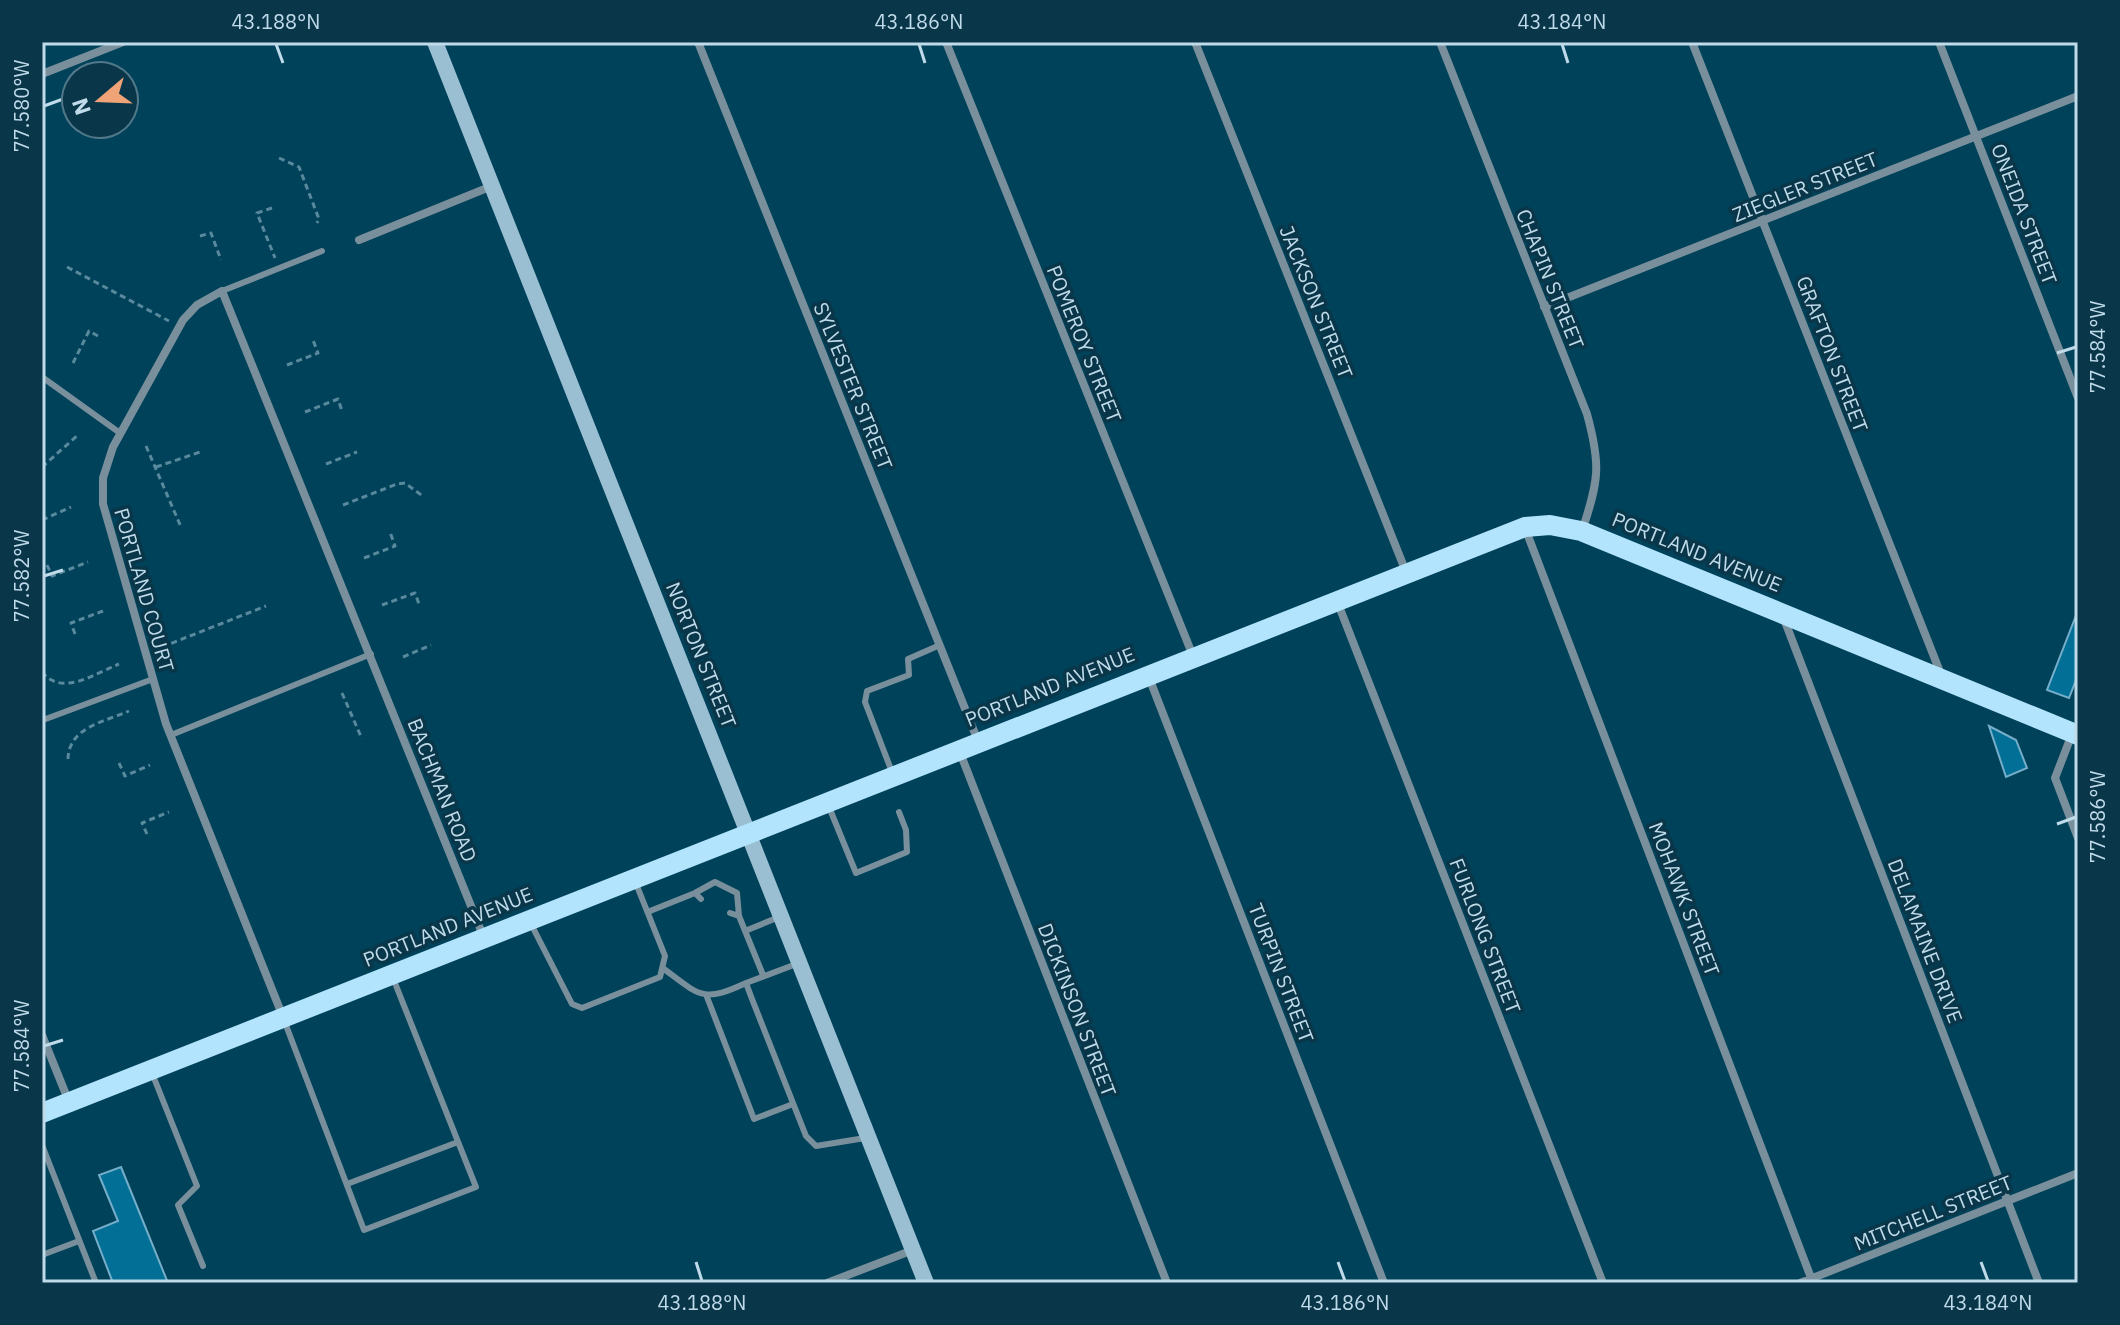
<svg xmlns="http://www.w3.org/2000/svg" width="2120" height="1325" font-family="'IBM Plex Sans',sans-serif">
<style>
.building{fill:#027096;stroke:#76aeca;stroke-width:2}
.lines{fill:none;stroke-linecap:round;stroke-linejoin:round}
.path{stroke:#59899d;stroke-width:3;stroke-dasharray:6 4;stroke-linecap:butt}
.lane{stroke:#79909c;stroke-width:6}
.street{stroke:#79909c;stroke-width:8}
.secondary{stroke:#9abfd3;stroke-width:16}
.primary{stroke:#b3e4fd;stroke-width:20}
.ticks{fill:none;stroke:#bfdae9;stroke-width:3}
.labels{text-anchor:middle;stroke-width:7;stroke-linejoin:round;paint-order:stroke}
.street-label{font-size:20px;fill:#bfdae9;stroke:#093649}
.neatline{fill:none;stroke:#bfdae9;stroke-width:3}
.ticks-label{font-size:20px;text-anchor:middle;fill:#bfdae9}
</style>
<rect width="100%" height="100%" fill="#00425a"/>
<path class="building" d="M2077,613l1,62 -9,23 -22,-8z
M1989,726l27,14 11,28 -21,9z
M121,1167l47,116h-55l-20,-52 25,-10 -19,-46z"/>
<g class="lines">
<path class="path" d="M279,158l20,9 20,52 -2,4
M272,208l-15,5 18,45
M200,236l11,-3 10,27
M67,267l102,54
M42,307v4
M73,363l16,-32 9,5
M287,365l31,-12 -5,-13
M305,412l33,-13 4,12
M146,446l35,81
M326,464l31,-12
M42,467l36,-32
M156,467l47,-16
M343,505l54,-21 8,-1 19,14
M42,520l29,-13
M364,558l31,-12 -5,-14
M47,565l5,11 36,-14
M382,605l33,-12 4,11
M75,634l-4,-11 32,-12
M162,647l104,-41
M403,657l28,-12
M42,672c20,25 52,2 77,-8
M342,693l20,46
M68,759c1,-32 36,-37 61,-48
M119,763l6,13 25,-11
M147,834l-5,-11 27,-11"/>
<path class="lane" d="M222,291l100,-40
M42,377l78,56
M43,720l110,-41
M171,735l200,-81
M892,772l-27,-70 2,-11 42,-16 -1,-16 32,-14
M829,807l27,66 51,-21 -1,-22 -7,-18
M695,893l20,-11 22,11 2,23
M650,911l45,-18 6,6
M730,913l9,3 24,59
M531,924l41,80 10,4 78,-31 5,-21 -30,-75
M745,931l34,-14
M799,963l-53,20 6,16 54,137 10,10 49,-8
M664,969c36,27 39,34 82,14
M707,997l47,122 39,-15
M284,1020l80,210 112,-43 -83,-209
M152,1073l45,113 -19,19 25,61
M42,1145l54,138
M347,1184l111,-42
M42,1255l37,-14"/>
<path class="street" d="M698,42l280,699
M946,42l247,614
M1195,42l211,530
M1440,42l147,372c14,51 12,66 -5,117
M1692,42l250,635
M1939,42l139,356
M42,74l81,-32
M359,240l133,-54
M1544,307l534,-211
M1525,528l288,755
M1337,601l266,682
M1784,619l255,664
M1148,675l236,608
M2072,734l-17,44 23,60
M959,750l208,533
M283,1017l-117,-293 -63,-220v-26l10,-31 70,-127 14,-15 25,-14 262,647
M42,1035l27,67
M827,1283l86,-33
M1800,1283l278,-110"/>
<path class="secondary" d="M435,42l491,1241"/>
<path class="primary" d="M42,1113l1483,-586 25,-2 31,6 497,204"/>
</g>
<path class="ticks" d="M276,44l7,19M919,44l6,19M1562,44l6,19M44,106l19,-7M2057,353l19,-6M44,576l19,-6M2057,824l19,-7M44,1046l19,-6M696,1262l6,19M1338,1262l7,19M1981,1262l7,19"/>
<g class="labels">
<g class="street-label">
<text transform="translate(1805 187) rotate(-22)" y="7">ZIEGLER STREET</text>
<text transform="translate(2024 214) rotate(69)" y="7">ONEIDA STREET</text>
<text transform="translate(1550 279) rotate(68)" y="7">CHAPIN STREET</text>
<text transform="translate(1316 302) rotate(68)" y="7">JACKSON STREET</text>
<text transform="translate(1084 344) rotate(68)" y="7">POMEROY STREET</text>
<text transform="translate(1832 354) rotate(69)" y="7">GRAFTON STREET</text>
<text transform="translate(853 386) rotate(68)" y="7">SYLVESTER STREET</text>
<text transform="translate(1697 552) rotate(22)" y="7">PORTLAND AVENUE</text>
<text transform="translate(144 590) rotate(74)" y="7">PORTLAND COURT</text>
<text transform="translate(701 655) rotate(68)" y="7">NORTON STREET</text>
<text transform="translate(1050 687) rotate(-22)" y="7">PORTLAND AVENUE</text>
<text transform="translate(442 790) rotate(68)" y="7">BACHMAN ROAD</text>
<text transform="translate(1684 899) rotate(69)" y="7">MOHAWK STREET</text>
<text transform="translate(448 927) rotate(-22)" y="7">PORTLAND AVENUE</text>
<text transform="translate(1485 936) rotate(69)" y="7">FURLONG STREET</text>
<text transform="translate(1925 941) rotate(69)" y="7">DELAMAINE DRIVE</text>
<text transform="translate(1281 973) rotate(69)" y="7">TURPIN STREET</text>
<text transform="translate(1077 1010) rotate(69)" y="7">DICKINSON STREET</text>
<text transform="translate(1933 1213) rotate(-22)" y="7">MITCHELL STREET</text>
</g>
</g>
<rect width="2120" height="1325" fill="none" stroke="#093649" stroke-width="88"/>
<g transform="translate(100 100) rotate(251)"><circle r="38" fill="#093649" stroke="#527889" stroke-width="2"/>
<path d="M0-6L14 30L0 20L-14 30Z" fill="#efa376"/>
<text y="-12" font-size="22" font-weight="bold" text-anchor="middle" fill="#bfdae9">N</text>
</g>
<rect x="44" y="44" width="2032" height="1237" class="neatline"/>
<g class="ticks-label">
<text x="276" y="29">43.188°N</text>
<text x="919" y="29">43.186°N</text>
<text x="1562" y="29">43.184°N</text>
<text transform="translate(22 106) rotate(-90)" y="7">77.580°W</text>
<text transform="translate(2098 347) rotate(-90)" y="7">77.584°W</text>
<text transform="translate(22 576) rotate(-90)" y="7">77.582°W</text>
<text transform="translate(2098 817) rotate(-90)" y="7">77.586°W</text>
<text transform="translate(22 1046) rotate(-90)" y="7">77.584°W</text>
<text x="702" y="1310">43.188°N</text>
<text x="1345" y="1310">43.186°N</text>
<text x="1988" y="1310">43.184°N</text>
</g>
</svg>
